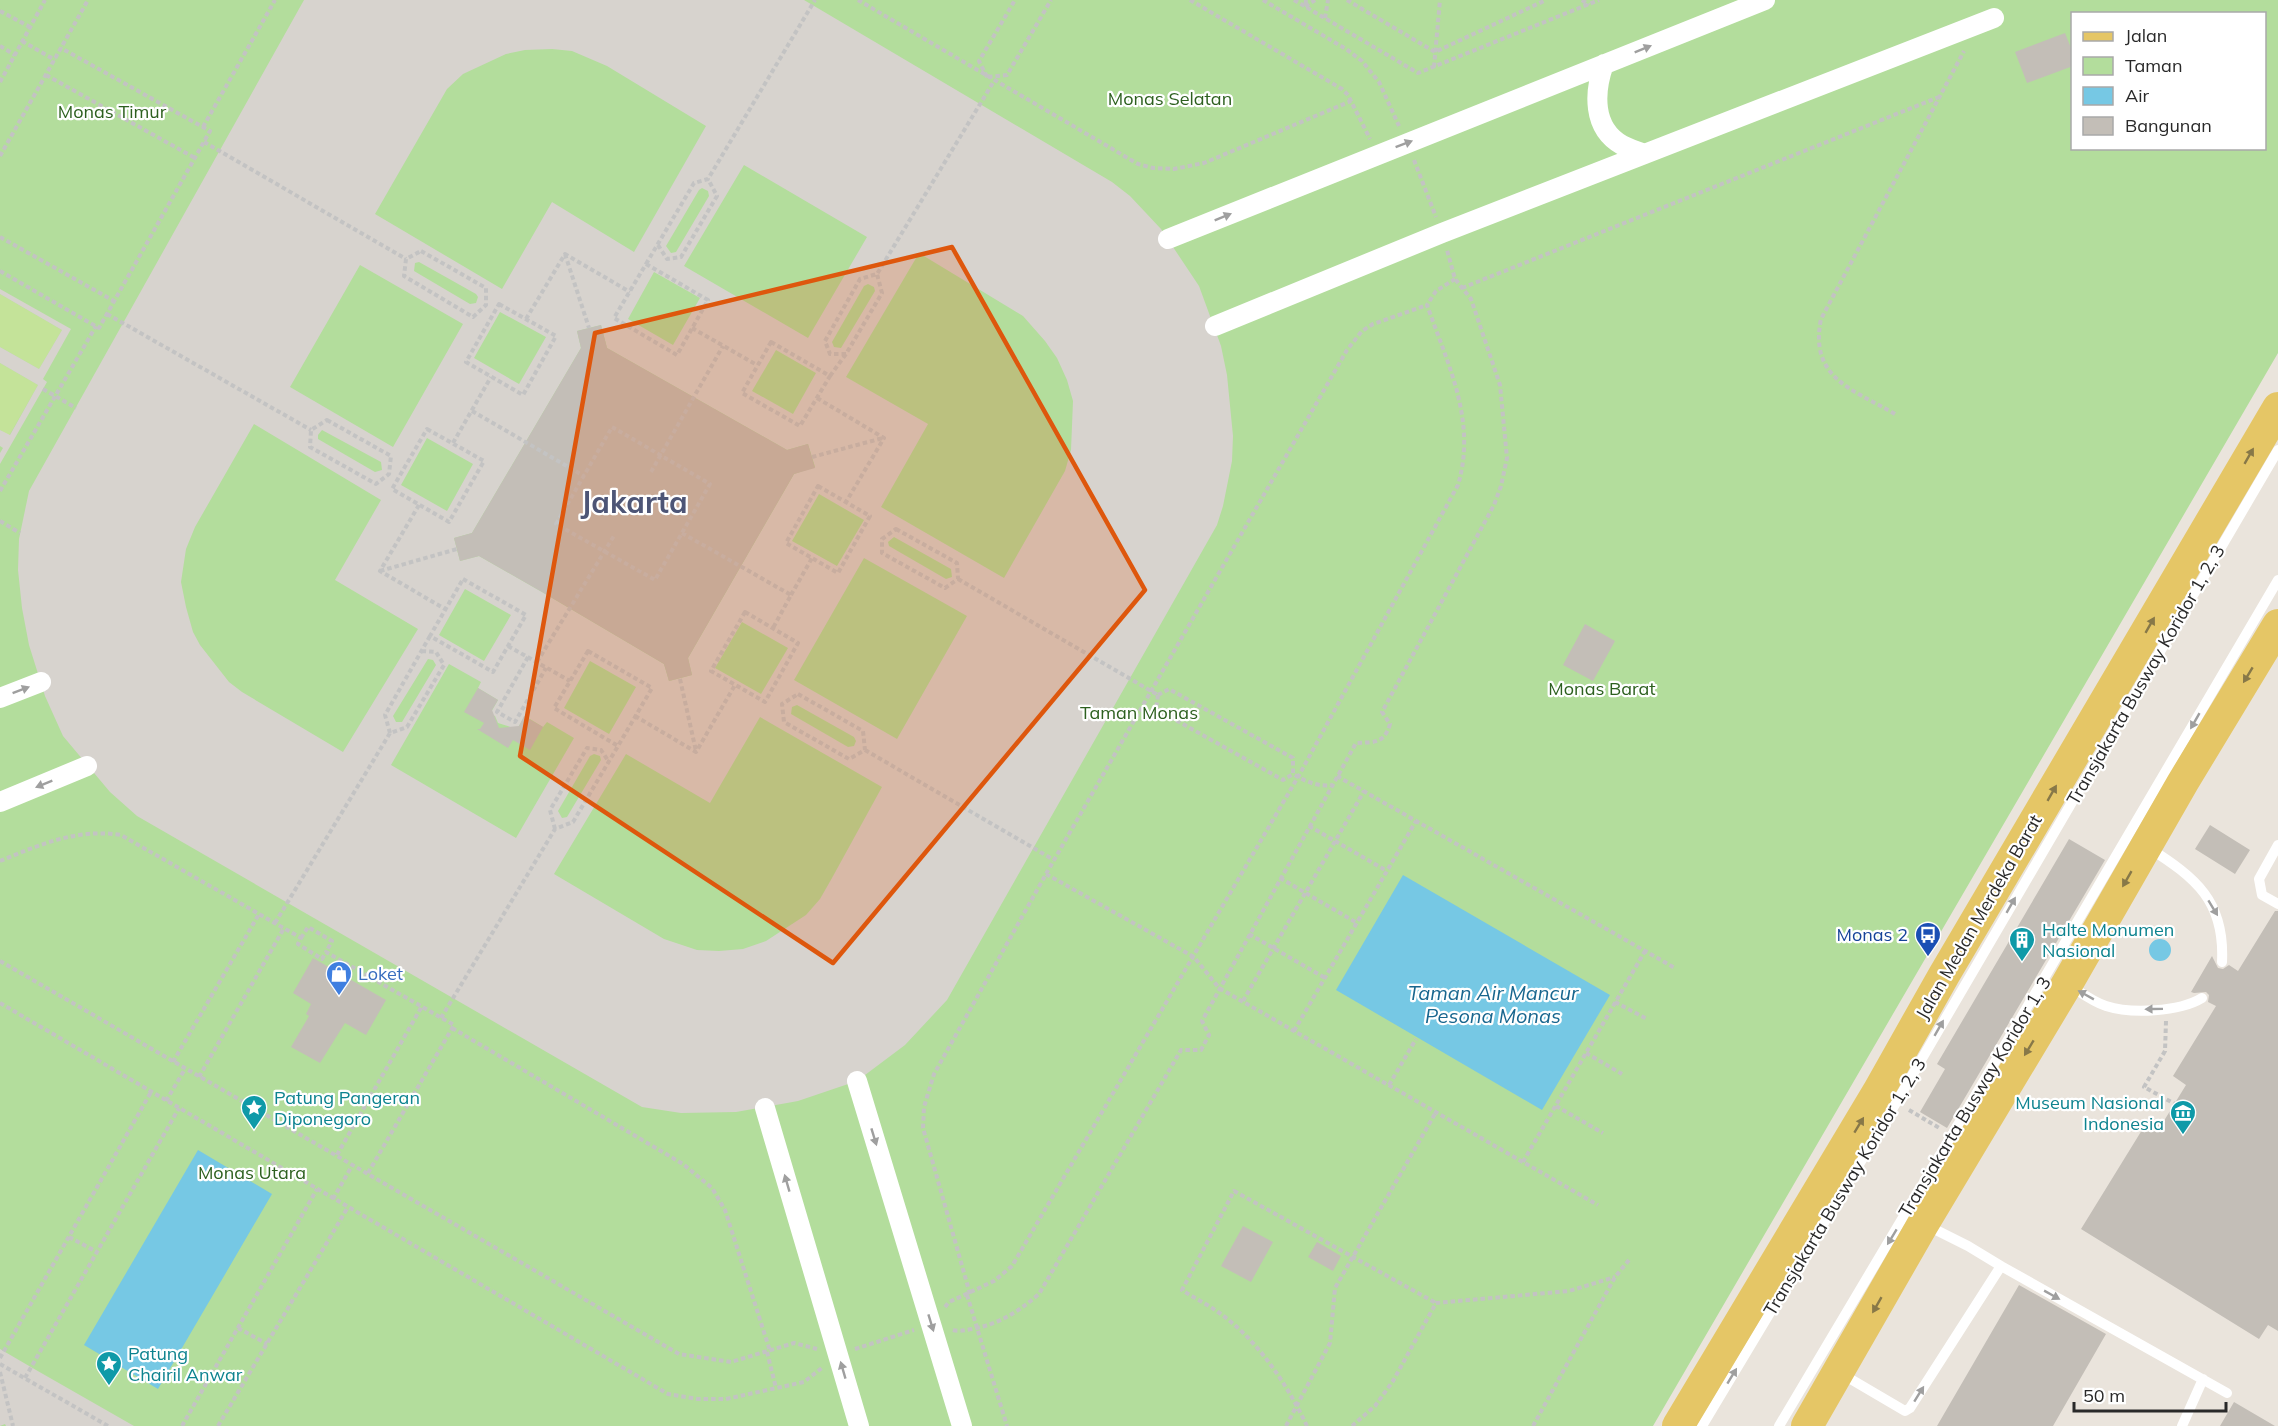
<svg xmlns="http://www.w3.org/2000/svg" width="2278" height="1426" font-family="Mulish,sans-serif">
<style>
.green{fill:#b3dd9c;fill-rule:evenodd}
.pitch{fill:#c4e399}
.plaza{fill:#d7d3ce;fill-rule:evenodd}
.water{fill:#76c8e4}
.building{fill:#c3beb7}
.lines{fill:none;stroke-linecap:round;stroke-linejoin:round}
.path{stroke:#c3c3c3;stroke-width:4;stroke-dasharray:4.5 3;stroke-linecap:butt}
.lane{stroke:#fff;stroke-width:10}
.street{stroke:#fff;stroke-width:20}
.primary{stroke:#e5c666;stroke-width:32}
.oneway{fill:#9f9f9f}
.oneway2{fill:#877848}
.marked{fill:#de570d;fill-opacity:0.2;stroke:#de570d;stroke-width:4.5;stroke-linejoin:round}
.labels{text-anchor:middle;stroke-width:4.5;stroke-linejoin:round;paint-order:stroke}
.park-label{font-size:18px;fill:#2d601f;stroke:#fff}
.street-label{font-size:18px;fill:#292929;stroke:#fff}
.culture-label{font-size:18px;fill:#0d838f;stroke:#fff;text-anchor:start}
.transit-label{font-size:18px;fill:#164399;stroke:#fff;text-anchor:end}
.shop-label{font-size:18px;fill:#366cbe;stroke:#fff;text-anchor:start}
.water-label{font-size:20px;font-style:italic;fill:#18668e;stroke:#fff}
.town-label{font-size:30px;font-weight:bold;fill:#4d5576;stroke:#fff}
</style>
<rect width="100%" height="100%" fill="#eae4dc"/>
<path class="green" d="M0,0h2278v353l-625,1073h-1653zM2072,14h192v134h-192z"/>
<path class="pitch" d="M0,294l62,36 -23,39 -39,-22z
M0,363l38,22 -29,51 -9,-6z"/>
<path class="plaza" d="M304,0h500l308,182 18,14 31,33 38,57 22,60 6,29 6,61 -1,25 -9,45 -6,19 -270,475 -42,45 -48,36 -59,20 -62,11 -55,1 -39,-6 -505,-291 -27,-24 -47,-56 -18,-40 -16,-51 -7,-37 -4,-38 1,-31 10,-48zM552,49l20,2 35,15 99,60 -72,126 -82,-50 -50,87 -127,-75 72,-125 16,-15 43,-20 19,-4zM744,165l123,72 -59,101 -124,-72zM702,188l6,3 1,5 -33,56 -5,1 -5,-7 33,-56zM919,253l104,63 22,25 12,17 10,22 6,21 -2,49 -6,21 -61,107 -123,-71 47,-83 -82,-47zM419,262l57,32 2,3 -2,6 -6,1 -56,-33 1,-8zM360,265l103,59 -70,123 -103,-60zM654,272l46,26 -27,47 -45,-26zM868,284l6,3 1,4 -34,57 -7,-1 -2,-5 32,-56zM500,312l46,25 -27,47 -45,-26zM601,325l6,23 180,102 21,-6 7,23 -21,7 -106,184 4,17 -23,6 -5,-17 -122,-72 -63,-36 -19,5 -6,-23 18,-5 109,-185 -4,-17zM776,350l40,23 -23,41 -41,-23zM254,424l127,76 -46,80 83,49 -75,123 -101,-60 -13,-10 -29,-37 -7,-13 -7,-25 -5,-25 5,-33 9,-22zM322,430l59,32 1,8 -7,2 -57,-33v-4zM427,438l46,26 -26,47 -46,-26zM819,494l45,26 -27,46 -45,-25zM894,537l57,32 1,8 -6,2 -57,-33 -1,-4zM864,558l103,58 -70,123 -103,-59zM465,589l46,26 -27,46 -45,-26zM742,622l46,26 -27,46 -46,-26zM428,659l5,1 3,5 -34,57h-6l-3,-6zM590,661l46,26 -27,47 -45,-26zM449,664l32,18 -3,6 20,12 -8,14 5,2 3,7 19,6 8,-13 18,11 4,-5 27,16 -58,100 -125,-73zM797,705l57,32 2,4 -2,5 -6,1 -57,-33 1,-7zM760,717l122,70 -50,91 -12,21 -14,16 -40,26 -23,8 -24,2 -22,-1 -33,-11 -110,-65 72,-120 84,49zM594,754l6,2 1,4 -34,57 -5,1 -4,-7 32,-55z
M0,289l71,40 -28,50 4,3 -47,82v-11l3,-5 -3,-2v-16l10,5 28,-50 -38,-22v-16l39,22 23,-39 -62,-36z
M0,1349l36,21 98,56h-128l-1,-2 -5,2z"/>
<path class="water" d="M1403,875l207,120 -68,115 -206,-120z
M2149 950a11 11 0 1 1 22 0a11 11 0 1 1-22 0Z
M198,1150l74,44 -114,195 -74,-44z"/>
<path class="building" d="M2065,33l8,20v13l-46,17 -12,-31z
M601,325l6,23 180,102 21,-6 7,24 -21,6 -106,184 4,17 -23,6 -5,-17 -122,-72 -63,-36 -19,5 -6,-23 18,-5 109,-185 -4,-17z
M1585,624l30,17 -22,40 -30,-16z
M478,688l20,12 -6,10 7,18 20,-2 5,-10 19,11 -13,23 -17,-10 -5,8 -31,-19h3l4,-6 -20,-11z
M2210,825l40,25 -15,24 -40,-25z
M2069,839l36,21 -158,268 -27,-16 25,-43 -8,-5z
M2275,911h3v420l-10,-6 -9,14 -178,-110 69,-112 12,7 24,-39 -13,-9 43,-70 -8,-4 1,-7 -3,-3 -12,1 -3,-1 21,-36 6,12 5,1 6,-4 9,6z
M313,958l73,42 -20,35 -21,-12 -25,40 -29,-16 18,-31 -3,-2 5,-10 -18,-11z
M1243,1226l30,16 -22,40 -30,-16z
M1317,1242l24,14 -8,15 -25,-14z
M2019,1285l87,49 -53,92h-116z
M2234,1402l41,24h-55z"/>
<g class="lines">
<path class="path" d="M858,0l280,164 15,4 21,1 30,-6 147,-62
M1190,0l152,89 6,6 22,44
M1263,0l83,49 16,12 17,21 20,44
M1294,0l124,73 181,-73
M1306,0l-1,7 10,-7
M1347,0l88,52 111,-52
M1582,0l7,5
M0,11l30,16
M1325,18l3,-18
M22,41l33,19
M0,46l15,9
M1434,67l6,-67
M46,75l149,83
M987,77l-8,-16 36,-61
M988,77l19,-2 44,-75
M0,82l45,-82
M203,127l72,-127
M204,142l202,117
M0,156l88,-156
M1414,160l22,57
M0,237l114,64
M658,245l9,14 14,-2 36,-61 -9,-17
M421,251l65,37v17l-13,12 -69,-41 2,-17z
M565,254l24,74
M646,264l48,-81 14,-4 107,-179
M646,264l62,36 -31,55 -63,-37z
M0,271l99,57 111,-197 -149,-83
M1462,288l477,-191
M499,304l57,32 -33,59 -57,-33z
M107,314l204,116
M526,319l39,-65 65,38
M692,328l65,37
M771,342l59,34 -30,50 -58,-33z
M846,354h-16l-5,-13 35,-62 17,-5 117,-193
M830,376l16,-22 36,-61 -5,-19
M43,389l33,19
M817,398l67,40 -38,64
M472,411l112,65
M1895,414c-43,-25 -86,-36 -74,-95l143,-268
M327,420l64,36 -2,18 -13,10 -66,-37 1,-17z
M612,427l98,57 -55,96 -99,-56z
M427,429l57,32 -35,61 -57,-33z
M453,443l38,-66
M812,457l71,-19
M651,472l72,-126
M818,486l52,30 -32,57 -52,-30z
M0,491l96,-165
M419,505l-39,66 65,38
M0,521l20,12
M896,529l61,34 1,16 -13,9 -63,-35v-14z
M682,533l109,62 -18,33
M380,571l77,-22
M463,579l63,36 -33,57 -63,-36z
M958,579l200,116
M791,595l21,-37
M745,612l53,31 -33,59 -54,-31z
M508,646l62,35
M588,651l64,37 -34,58 -64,-38z
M528,657l-31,55 18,10 31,-54
M537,662l78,-128
M680,679l16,72
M798,694l65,37 2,19 -16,9 -65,-37 -2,-18z
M1158,695l11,-6 124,69v16c12,7 24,13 39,11
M1158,695l-2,14 127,71 10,-6
M635,716l61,36 39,-67
M390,733l-5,-18 45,-79
M865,750l189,110
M1337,776l338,192
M1309,826l78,45
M555,829l-5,-19 37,-62 14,2 8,12
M0,861c39,-16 77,-33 121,-26l180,103 -3,6 24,15 4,-7 128,73 -86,148
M1046,874l148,83 25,31 379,217
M1280,878l77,45
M275,923l115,-190 17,-6 37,-62 -8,-13 -15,-1
M1249,934l76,44
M301,938l7,-11 24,14 -6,11
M0,961l679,393 52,8 63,-19 23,6
M1243,1001l121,-210
M1615,1002l32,17
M0,1003l668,391 30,5h28l78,-17 19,-15
M441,1018l114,-189 18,-7 45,-76
M2166,1021l-1,30 -21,36 31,17
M452,1028l231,136 29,24 13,22 45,141
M1294,1031l122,-210
M1586,1053l36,21
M173,1062l86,-148
M199,1077l85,-149
M1389,1085l27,-46
M166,1101l19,-32
M1556,1106l47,27
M1909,1110l32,19
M337,1155l85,-149
M1523,1162l122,-211
M333,1199l20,-35
M69,1237l28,15
M970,1294l-47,-166 1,-21 10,-33 112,-200 301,-524 15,-19 11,-7 54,-19
M967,1295l40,131
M945,1307l4,-5 45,-21 18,-15 286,-489 160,-292c19,-64 -10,-120 -31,-180l9,-14 19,-12
M238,1328l29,16
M953,1330c6,2 12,0 19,-1 27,-5 46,-17 67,-35l142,-244h20l8,-15 -7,-14 154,-278c19,-1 28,1 34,-19l-8,-12 112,-207 7,-19 6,-28 -7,-73 -29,-86 -16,-20 -8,-29
M855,1349l59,-19
M767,1352l9,36
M0,1358l151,-266
M0,1364l108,62
M0,1372l13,54
M25,1378l154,-270
M182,1426l135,-237
M218,1426l130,-219
M1286,1426l44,-83 5,-55 101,-176
M1307,1426c-20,-42 -50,-87 -89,-114 -11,-8 -24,-14 -36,-22l52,-99 202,112
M1352,1426l23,-20 18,-25 43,-78 133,-12 46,-14
M1533,1426l82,-149 14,-17"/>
<path class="lane" d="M2278,845l-19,34 3,16 16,9
M2149,848c47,30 76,53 73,114
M2069,985c11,7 24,17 37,21 25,8 73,6 96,-8
M2001,1266l226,127
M1842,1374l63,37 5,-3 91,-142 -33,-20 -44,-22
M1702,1426l194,-323 382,-653
M1779,1426l173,-291 326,-555
M2182,1426l21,-47"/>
<path class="street" d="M1604,64c-10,28 -12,64 18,81 7,4 15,6 22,9
M1168,239l597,-239
M1215,326l227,-93 552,-215
M0,698l41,-16
M0,802l87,-36
M857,1081l105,345
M765,1108l94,318"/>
<path class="primary" d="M1678,1426l200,-334 66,-117 334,-567
M1807,1426l116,-202 144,-240 116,-202 95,-157"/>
</g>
<defs><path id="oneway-solid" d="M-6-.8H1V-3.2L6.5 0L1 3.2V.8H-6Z" transform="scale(1.5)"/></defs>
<g class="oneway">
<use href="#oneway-solid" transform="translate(1643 49) rotate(-22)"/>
<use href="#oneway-solid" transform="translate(1404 144) rotate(-21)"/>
<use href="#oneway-solid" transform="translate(1223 217) rotate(-22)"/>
<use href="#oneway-solid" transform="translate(21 690) rotate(-21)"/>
<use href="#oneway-solid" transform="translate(2195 721) rotate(120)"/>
<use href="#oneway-solid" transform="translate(44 784) rotate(158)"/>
<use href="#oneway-solid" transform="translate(2011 905) rotate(-60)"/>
<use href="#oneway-solid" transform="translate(2213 908) rotate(59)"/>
<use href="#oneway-solid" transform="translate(2086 995) rotate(-151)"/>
<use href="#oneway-solid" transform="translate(2154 1009) rotate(179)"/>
<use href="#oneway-solid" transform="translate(1939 1028) rotate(-60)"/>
<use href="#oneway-solid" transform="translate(874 1137) rotate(73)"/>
<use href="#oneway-solid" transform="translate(787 1183) rotate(-106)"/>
<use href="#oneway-solid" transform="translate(1892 1237) rotate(121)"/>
<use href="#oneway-solid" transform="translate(2052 1295) rotate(29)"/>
<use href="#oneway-solid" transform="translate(931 1323) rotate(73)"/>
<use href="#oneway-solid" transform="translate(843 1370) rotate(-106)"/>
<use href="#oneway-solid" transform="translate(1732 1376) rotate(-59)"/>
<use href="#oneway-solid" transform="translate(1919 1394) rotate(-58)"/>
</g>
<g class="oneway2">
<use href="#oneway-solid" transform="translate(2249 456) rotate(-60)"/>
<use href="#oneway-solid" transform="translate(2150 625) rotate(-60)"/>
<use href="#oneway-solid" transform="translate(2248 675) rotate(121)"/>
<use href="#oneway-solid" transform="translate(2052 793) rotate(-60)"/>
<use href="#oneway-solid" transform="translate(2127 879) rotate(120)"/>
<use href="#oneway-solid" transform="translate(2029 1048) rotate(121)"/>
<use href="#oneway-solid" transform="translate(1859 1125) rotate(-59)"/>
<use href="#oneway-solid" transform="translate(1877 1305) rotate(120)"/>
</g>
<path class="marked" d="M952,247l193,343 -312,373 -313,-207 75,-423z"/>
<defs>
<symbol id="bus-pin" viewBox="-11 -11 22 30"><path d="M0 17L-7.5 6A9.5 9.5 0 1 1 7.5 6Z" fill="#1a4fb4" stroke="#fff"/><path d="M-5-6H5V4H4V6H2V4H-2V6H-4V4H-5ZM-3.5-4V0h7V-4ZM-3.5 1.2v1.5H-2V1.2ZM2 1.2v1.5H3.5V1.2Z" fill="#fff"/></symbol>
<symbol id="building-pin" viewBox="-11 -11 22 30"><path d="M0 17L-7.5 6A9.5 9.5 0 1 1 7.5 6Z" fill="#0f9aa8" stroke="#fff"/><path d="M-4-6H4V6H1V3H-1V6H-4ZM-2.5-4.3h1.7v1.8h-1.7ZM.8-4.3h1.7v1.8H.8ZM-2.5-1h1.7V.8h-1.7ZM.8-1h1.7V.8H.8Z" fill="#fff"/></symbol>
<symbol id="shop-pin" viewBox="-11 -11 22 30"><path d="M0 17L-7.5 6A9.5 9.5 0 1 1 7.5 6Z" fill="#3f7fe0" stroke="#fff"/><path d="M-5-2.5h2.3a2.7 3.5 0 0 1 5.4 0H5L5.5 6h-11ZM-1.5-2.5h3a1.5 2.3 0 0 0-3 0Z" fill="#fff"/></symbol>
<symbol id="sight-pin" viewBox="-11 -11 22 30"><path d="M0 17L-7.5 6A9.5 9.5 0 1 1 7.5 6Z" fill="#0f9aa8" stroke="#fff"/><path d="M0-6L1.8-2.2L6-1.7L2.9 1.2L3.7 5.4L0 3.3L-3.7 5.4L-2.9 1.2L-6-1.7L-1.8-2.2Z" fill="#fff"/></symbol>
<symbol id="museum-pin" viewBox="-11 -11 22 30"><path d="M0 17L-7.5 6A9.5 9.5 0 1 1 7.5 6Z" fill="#0f9aa8" stroke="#fff"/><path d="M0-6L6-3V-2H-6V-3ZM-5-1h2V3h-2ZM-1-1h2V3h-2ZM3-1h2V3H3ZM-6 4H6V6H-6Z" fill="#fff"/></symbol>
</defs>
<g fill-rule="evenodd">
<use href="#bus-pin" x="1913" y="920" width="30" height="40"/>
<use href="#building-pin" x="2007" y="925" width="30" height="40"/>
<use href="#shop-pin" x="324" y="959" width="30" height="40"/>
<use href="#sight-pin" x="239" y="1093" width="30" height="40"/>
<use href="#museum-pin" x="2168" y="1098" width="30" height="40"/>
<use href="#sight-pin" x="94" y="1349" width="30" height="40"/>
</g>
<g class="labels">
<g class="park-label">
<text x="1170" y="105">Monas Selatan</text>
<text x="112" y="118">Monas Timur</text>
<text x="1602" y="695">Monas Barat</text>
<text x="1139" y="719">Taman Monas</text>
<text x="252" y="1179">Monas Utara</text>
</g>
<g class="street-label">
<text transform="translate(2146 675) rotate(-60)" y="6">Transjakarta Busway Koridor 1, 2, 3</text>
<text transform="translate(1979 917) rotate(-60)" y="6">Jalan Medan Merdeka Barat</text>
<text transform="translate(1975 1097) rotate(-59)" y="6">Transjakarta Busway Koridor 1, 3</text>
<text transform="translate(1845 1187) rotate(-59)" y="6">Transjakarta Busway Koridor 1, 2, 3</text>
</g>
<g class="culture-label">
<text x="2042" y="936">Halte Monumen<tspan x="2042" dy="21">Nasional</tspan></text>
<text x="274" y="1104">Patung Pangeran<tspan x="274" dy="21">Diponegoro</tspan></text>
<text x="2164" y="1109" text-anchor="end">Museum Nasional<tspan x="2164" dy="21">Indonesia</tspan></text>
<text x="128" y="1360">Patung<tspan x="128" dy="21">Chairil Anwar</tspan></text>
</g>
<g class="transit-label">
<text x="1908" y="941">Monas 2</text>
</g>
<g class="shop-label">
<text x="358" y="980">Loket</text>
</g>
<g class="water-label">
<text x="1493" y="1000">Taman Air Mancur<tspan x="1493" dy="23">Pesona Monas</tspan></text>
</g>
<g class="town-label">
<text x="634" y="513">Jakarta</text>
</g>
</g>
<rect x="2071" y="12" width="195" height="138" fill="#ffffff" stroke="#a9a9a9" stroke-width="1.5"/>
<rect x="2083" y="32" width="30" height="9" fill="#e5c666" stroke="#a9a9a9" stroke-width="1.5"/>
<text x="2125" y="42" font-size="18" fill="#292929">Jalan</text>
<rect x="2083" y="57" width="30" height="18" fill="#b3dd9c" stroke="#a9a9a9" stroke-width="1.5"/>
<text x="2125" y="72" font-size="18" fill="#292929">Taman</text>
<rect x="2083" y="87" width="30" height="18" fill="#76c8e4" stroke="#a9a9a9" stroke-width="1.5"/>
<text x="2125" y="102" font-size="18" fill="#292929">Air</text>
<rect x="2083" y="117" width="30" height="18" fill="#c3beb7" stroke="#a9a9a9" stroke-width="1.5"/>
<text x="2125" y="132" font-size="18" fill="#292929">Bangunan</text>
<path d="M2074 1402v9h152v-9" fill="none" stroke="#292929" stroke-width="3"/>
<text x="2083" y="1402" font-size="18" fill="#292929" stroke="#ffffff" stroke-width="4.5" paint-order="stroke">50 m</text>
</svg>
